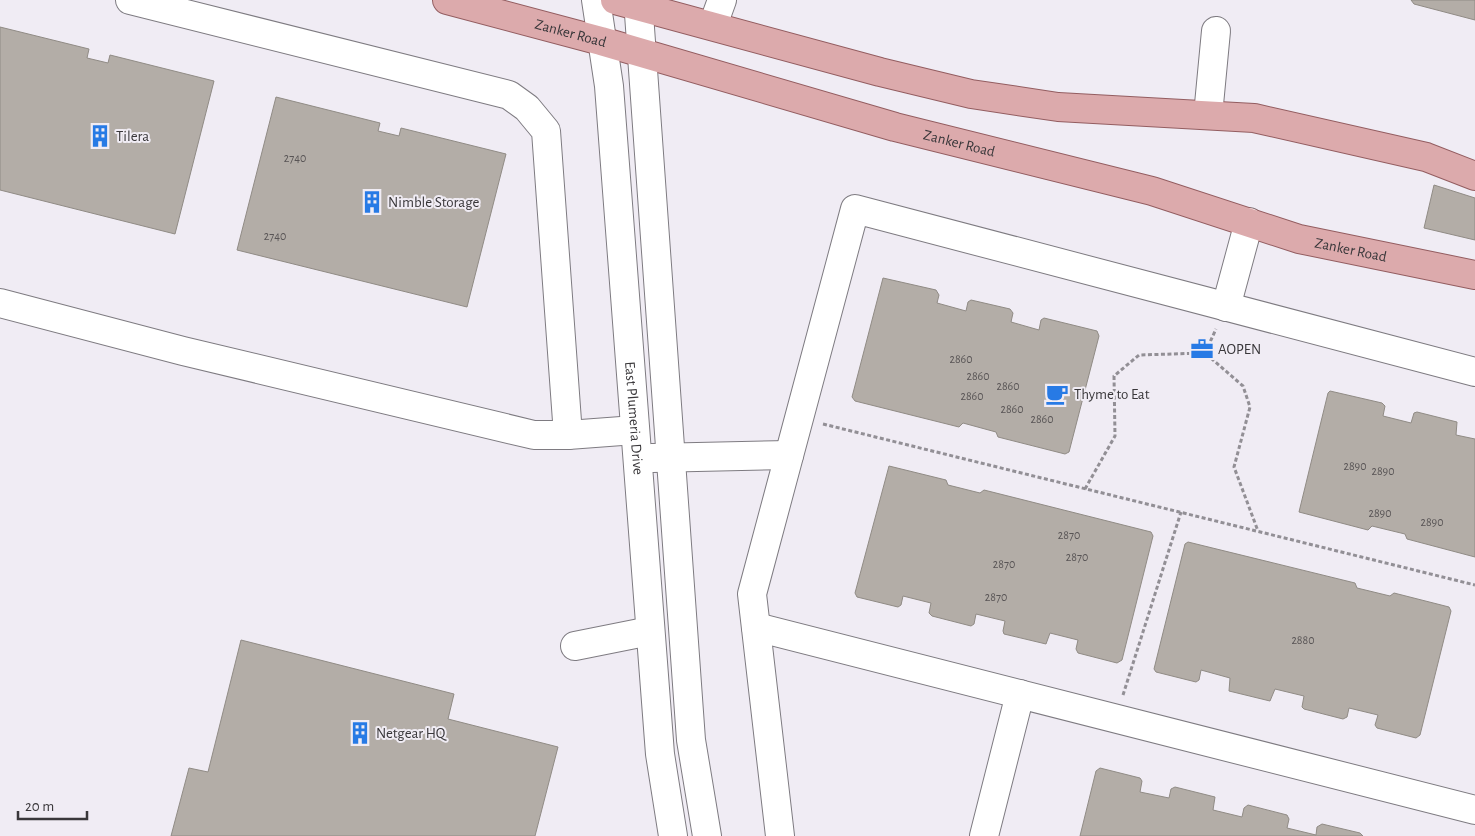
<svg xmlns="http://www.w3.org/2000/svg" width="1475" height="836" font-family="'Alegreya Sans',sans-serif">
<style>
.building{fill:#b3ada7;stroke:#908b85}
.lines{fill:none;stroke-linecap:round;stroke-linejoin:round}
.minor-casing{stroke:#7e7b81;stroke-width:30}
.major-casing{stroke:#935d60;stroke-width:30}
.path{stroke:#928f95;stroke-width:3;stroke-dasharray:4 2.5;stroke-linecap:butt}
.minor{stroke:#fff;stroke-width:28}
.major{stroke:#dcaaac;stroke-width:28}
.labels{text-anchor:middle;stroke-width:4;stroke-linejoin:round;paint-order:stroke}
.number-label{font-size:12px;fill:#585455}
.street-label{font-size:15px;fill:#39373a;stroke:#f0ecf4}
.poi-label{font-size:15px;fill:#39373a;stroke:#f0ecf4;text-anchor:start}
</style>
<rect width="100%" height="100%" fill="#f0ecf4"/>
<path class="building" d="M1411,0h64v20l-61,-16z
M0,27l89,22 -2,9 21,5 2,-8 104,26 -39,153 -175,-44z
M276,97l104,26 -2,8 21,5 2,-8 105,26 -39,153 -230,-57z
M1434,185l41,13v42l-51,-12z
M883,278l53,12 3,5 -2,8 29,8 2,-9 3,-2 39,9 3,4 -2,9 28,8 2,-10 3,-2 53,13 2,5 -30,116 -4,2 -67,-17 -2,-5 -33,-9 -4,4 -104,-26 -3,-4z
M1330,391l52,12 3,3 -2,10 28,7 3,-10 3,-1 40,10 -1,13 19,4v118l-68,-18 -2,-5 -33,-8 -4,4 -69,-18 29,-119z
M889,466l57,14 2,5 32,8 4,-3 167,42 2,4 -31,124 -5,3 -39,-10 -2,-4 2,-9 -28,-7 -4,11 -42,-10 -1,-3 2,-10 -29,-7 -2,10 -3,2 -39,-10 -3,-3 2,-10 -28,-7 -2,9 -3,2 -41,-10 -2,-4z
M1188,542l167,41 2,5 33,8 4,-3 55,14 2,4 -31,124 -4,3 -39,-10 -2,-3 3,-10 -29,-7 -2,9 -4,2 -39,-10 -2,-2 2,-11 -29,-7 -5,12 -41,-10 1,-13 -29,-8 -2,10 -3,2 -40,-10 -2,-3 31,-125z
M241,640l213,54 -6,25 110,28 -23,89h-364l18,-68 19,4z
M1100,768l40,10 2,3 -2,11 29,6 2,-9 4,-2 40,10 -2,13 29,7 2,-9 4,-3 39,10 2,4 -2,9 29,7 1,-8 5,-3 38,9 3,3h-283l16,-65z"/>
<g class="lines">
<defs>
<g id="minor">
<path d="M130,0l379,95 18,13 19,23 22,304"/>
<path id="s1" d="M596,0l13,86 51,668 13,82"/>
<path d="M638,0l53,740 16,96"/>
<path d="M713,25l9,-25"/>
<path d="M1208,115l8,-84"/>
<path d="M0,303l183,48 351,84h34l67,-5"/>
<path d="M1226,307l23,-85"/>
<path d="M652,458l137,-3"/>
<path d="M756,627l719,183"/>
<path d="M575,646l75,-15"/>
<path d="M780,836l-28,-242 103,-385 620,163"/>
<path d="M984,836l36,-142"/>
</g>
<g id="major">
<path id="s2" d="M447,0l154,41 294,86 257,64 147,48 176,36"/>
<path d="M615,0l265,72 91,22 87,13 196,11 172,39 49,19"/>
</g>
</defs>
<use href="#minor" class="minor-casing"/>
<use href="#major" class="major-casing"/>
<path class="path" d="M1205,353l11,-24
M823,424l652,161
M1085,489l30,-53 -1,-60 25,-21 66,-2 38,33 7,21 -16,60 24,64
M1123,695l58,-183"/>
<use href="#minor" class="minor"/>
<use href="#major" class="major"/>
</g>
<defs>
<symbol id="building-bare" viewBox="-9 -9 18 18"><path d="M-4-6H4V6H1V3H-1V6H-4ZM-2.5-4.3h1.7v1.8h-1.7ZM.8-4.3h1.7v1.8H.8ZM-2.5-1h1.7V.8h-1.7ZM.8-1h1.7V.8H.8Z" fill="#277ae5" stroke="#f0ecf4" stroke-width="2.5" paint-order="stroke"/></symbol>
<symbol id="office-bare" viewBox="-9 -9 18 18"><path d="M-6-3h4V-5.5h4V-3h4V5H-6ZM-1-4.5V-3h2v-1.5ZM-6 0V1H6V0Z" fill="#277ae5" stroke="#f0ecf4" stroke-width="2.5" paint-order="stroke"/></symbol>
<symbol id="cafe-bare" viewBox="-9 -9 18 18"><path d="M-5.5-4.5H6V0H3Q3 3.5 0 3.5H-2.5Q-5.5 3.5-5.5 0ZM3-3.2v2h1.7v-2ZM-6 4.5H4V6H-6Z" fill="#277ae5" stroke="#f0ecf4" stroke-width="2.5" paint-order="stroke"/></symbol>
</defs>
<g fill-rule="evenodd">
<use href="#building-bare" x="84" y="120" width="32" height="32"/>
<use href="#building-bare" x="356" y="186" width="32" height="32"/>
<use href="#office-bare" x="1186" y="333" width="32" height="32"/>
<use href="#cafe-bare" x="1041" y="378" width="32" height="32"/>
<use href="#building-bare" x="344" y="717" width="32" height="32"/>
</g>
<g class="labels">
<g class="number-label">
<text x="295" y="162">2740</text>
<text x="275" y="240">2740</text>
<text x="961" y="363">2860</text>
<text x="978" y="380">2860</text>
<text x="1008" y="390">2860</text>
<text x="972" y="400">2860</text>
<text x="1012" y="413">2860</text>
<text x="1042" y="423">2860</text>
<text x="1355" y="470">2890</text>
<text x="1383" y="475">2890</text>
<text x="1380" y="517">2890</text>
<text x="1432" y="526">2890</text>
<text x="1069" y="539">2870</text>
<text x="1077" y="561">2870</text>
<text x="1004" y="568">2870</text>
<text x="996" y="601">2870</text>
<text x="1303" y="644">2880</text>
</g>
<g class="street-label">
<text dy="5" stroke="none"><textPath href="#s2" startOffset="128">Zanker Road</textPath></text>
<text dy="5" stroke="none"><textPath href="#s2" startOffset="532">Zanker Road</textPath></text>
<text dy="5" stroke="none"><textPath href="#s2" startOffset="938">Zanker Road</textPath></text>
<text dy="5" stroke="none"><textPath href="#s1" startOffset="420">East Plumeria Drive</textPath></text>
</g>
<g class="poi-label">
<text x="116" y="141">Tilera</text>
<text x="388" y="207">Nimble Storage</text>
<text x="1218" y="354">AOPEN</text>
<text x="1074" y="399">Thyme to Eat</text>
<text x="376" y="738">Netgear HQ</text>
</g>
</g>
<path d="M18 811v8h69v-8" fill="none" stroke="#39373a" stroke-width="2.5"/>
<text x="25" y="811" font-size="15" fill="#39373a" stroke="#f0ecf4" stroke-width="4" paint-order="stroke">20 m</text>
</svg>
